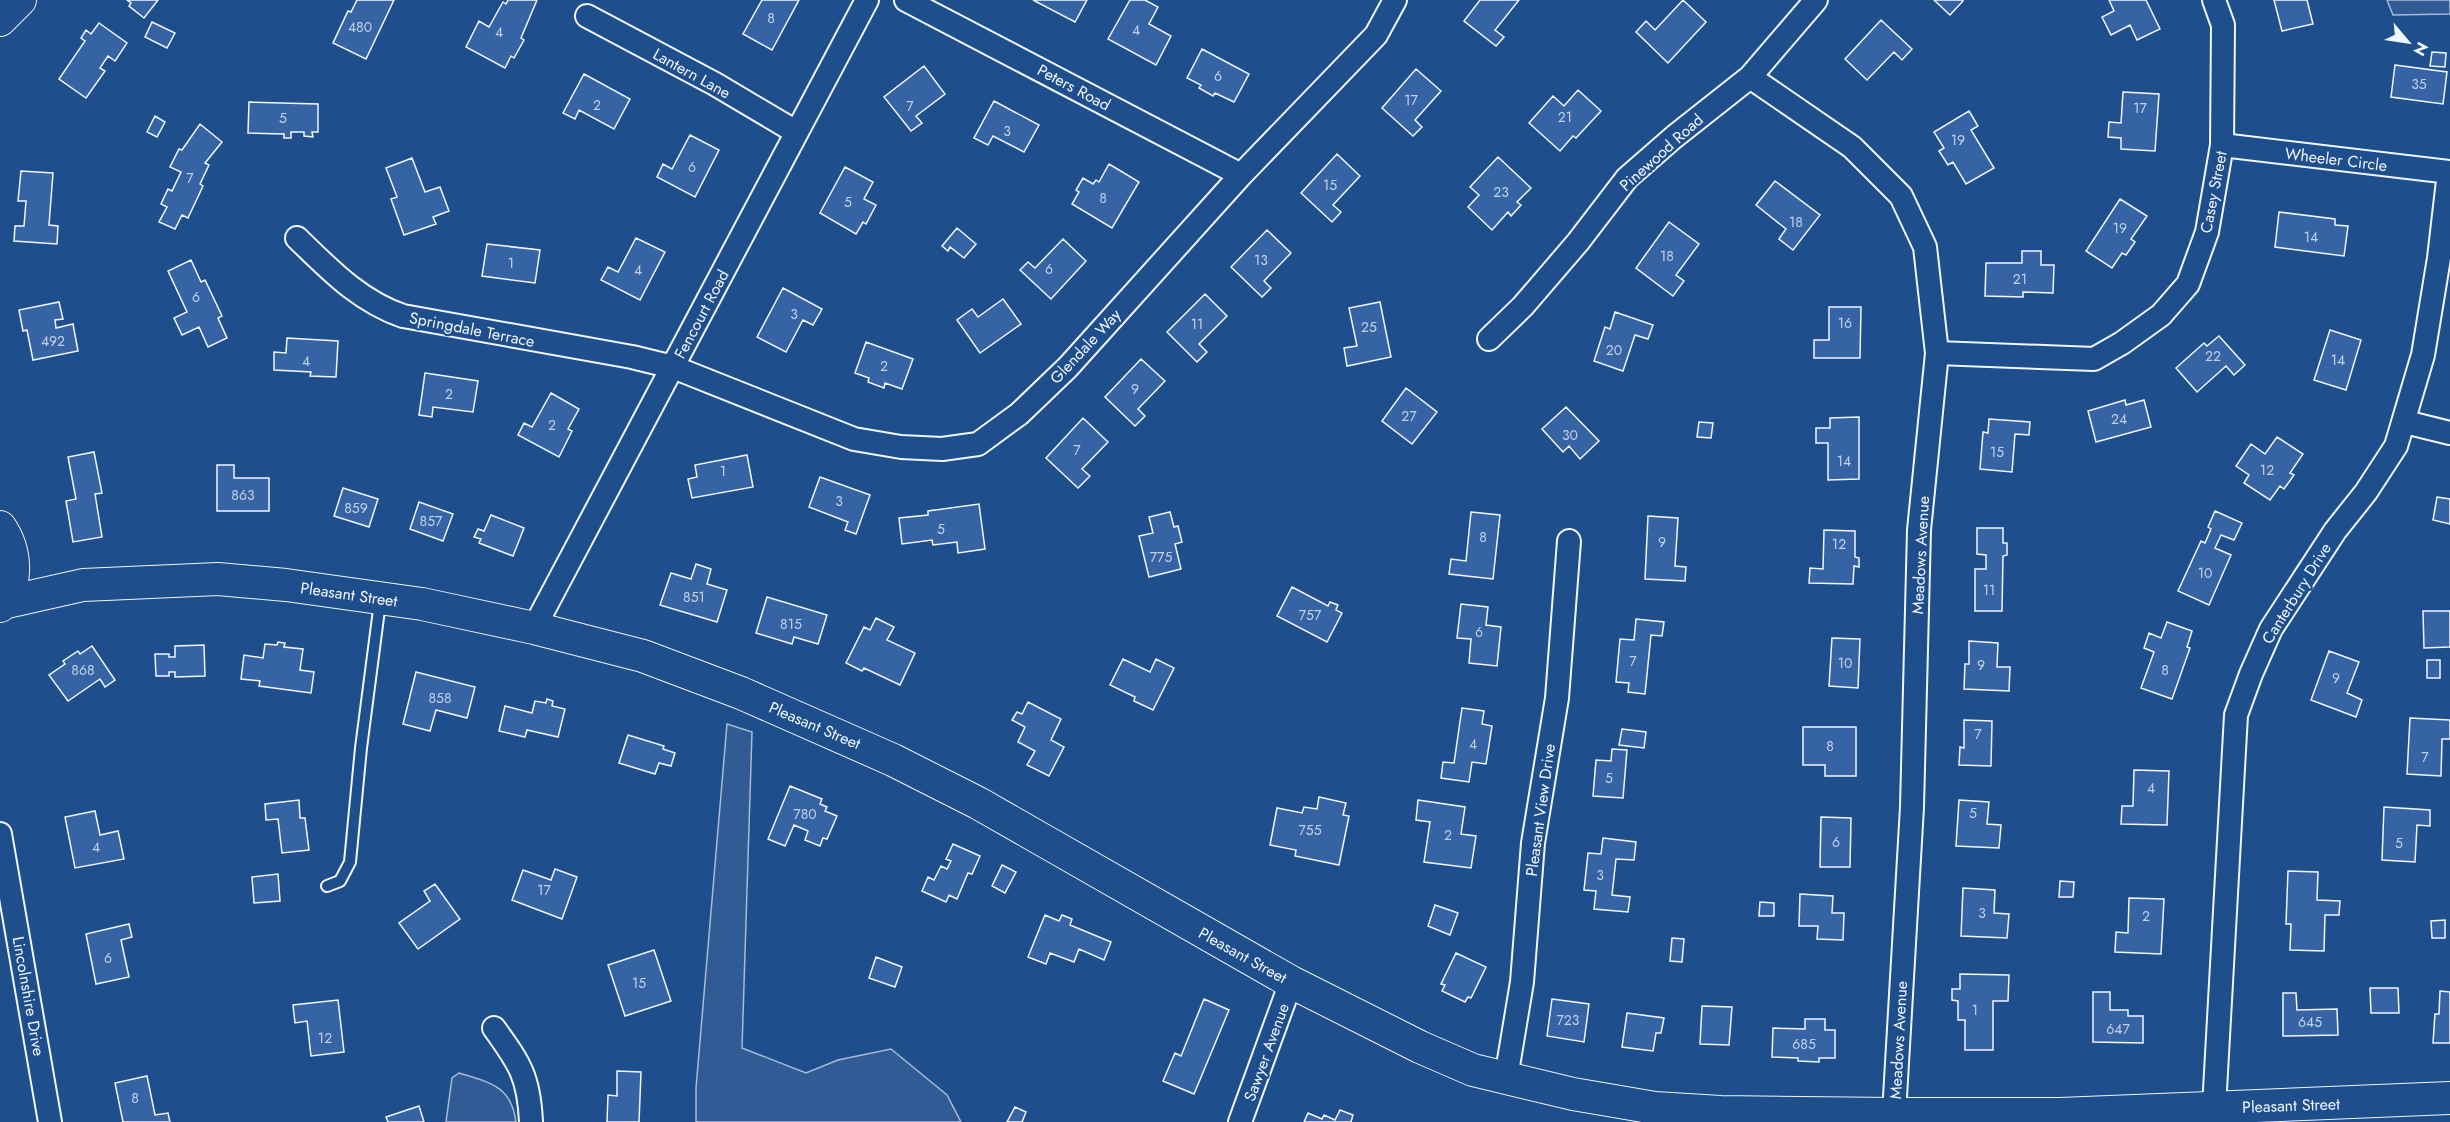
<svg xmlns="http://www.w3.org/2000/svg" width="2450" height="1122" font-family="Jost,sans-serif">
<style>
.green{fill:#305b95;stroke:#a8bbd7;stroke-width:1.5}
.building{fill:#3563a3;stroke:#f2f6ff;stroke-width:1.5}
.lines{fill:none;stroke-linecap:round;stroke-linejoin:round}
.lane-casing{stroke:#f2f6ff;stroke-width:14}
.street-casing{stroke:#f2f6ff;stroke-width:26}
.secondary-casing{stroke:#f2f6ff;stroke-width:34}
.lane{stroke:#1f4e8c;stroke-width:10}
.street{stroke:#1f4e8c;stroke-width:22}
.secondary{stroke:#1f4e8c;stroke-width:32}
.labels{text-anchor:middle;stroke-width:4.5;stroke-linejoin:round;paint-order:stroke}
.number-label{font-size:14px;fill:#c3d1e8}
.street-label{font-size:16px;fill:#f2f6ff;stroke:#1f4e8c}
</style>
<rect width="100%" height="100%" fill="#1f4e8c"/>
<path class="green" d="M2387,0h63v14l-57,1z
M727,724l25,8 -10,316 64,25 32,-13 53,-11 56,46 14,27h-265v-34z
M459,1073c31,10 52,12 57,49h-70l6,-44z"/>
<path class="building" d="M127,0h31l-14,18 -15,-12 2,-3z
M357,0h37l-28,59 -33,-16 15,-32 3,1z
M508,0h29l-16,38 3,2 -10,18 -3,-2 -6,12 -39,-21 13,-26 10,6 14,-25 3,2z
M762,0h37l-27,50 -29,-16z
M1033,0h54l-12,22z
M1130,0h15l13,7 -9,17 22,12 -15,29 -48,-26z
M1480,0h39l-24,30 9,7 -8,9 -32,-25z
M1683,0l23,22 -38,41 -32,-31 10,-11 9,9z
M1934,0h29v1l-13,14z
M2109,0h37l14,29 -23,11 -7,-15 -19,10 -9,-18 12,-6z
M2274,0h33l6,24 -31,7z
M1881,20l31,29 -10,11 -8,-8 -27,28 -22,-21z
M152,22l23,11 -8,15 -22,-11z
M99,23l28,20 -12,18 -7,-5 -8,12 5,3 -19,27 -27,-19 26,-38 -4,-3 5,-8 5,4z
M1202,49l47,25 -15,28 -19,-9 -2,3 -14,-8 2,-3 -14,-7z
M2432,52l14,1 -1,14 -15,-1z
M2395,65l52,7 -4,32 -52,-7z
M924,66l21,28 -29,22 6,7 -11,8 -27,-34z
M1416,69l25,22 -26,29 7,7 -9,9 -31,-28z
M584,74l46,25 -16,30 -35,-19 -4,9 -12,-6z
M1578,90l23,21 -25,27 -3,-2 -13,15 -31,-28 24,-27 11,10z
M2123,92l36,2 -4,57 -34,-2v-11l-13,-1 1,-15 12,1z
M994,101l45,24 -15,27 -31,-16 -5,9 -14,-7z
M249,102l69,2v28h-6l1,5 -9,-1v-4h-13v6h-7v-4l-36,-1z
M1969,111l9,15 -7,4 23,38 -28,16 -13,-22 -5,3 -9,-14 5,-3 -10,-16z
M155,116l10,6 -8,15 -10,-5z
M200,124l22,18 -17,21 4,2 -9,19 3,2 -15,32 -6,-3 -7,14 -16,-7 8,-15 -6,-3 7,-15 4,2 9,-19 -11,-5 9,-18 3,1z
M690,135l29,15 -24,47 -38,-20 6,-13 9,5z
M1337,154l23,22 -27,29 8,7 -9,10 -31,-29z
M1498,157l33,31 -14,14 4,3 -10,11 -3,-4 -16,18 -24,-23 11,-12 -9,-8z
M412,158l13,34 15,-5 9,24 -16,6 3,7 -32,11 -13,-36 6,-2 -11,-29z
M1109,164l30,18 -27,46 -40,-24 7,-12 -3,-2 7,-12 10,6 3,-4 3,2z
M845,167l28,15 -9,17 12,6 -10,19 -3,-2 -7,12 -36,-21z
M21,171l32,2 -4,52 9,1 -1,18 -43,-3 1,-15h9l2,-25h-8z
M1775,181l45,34 -27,35 -14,-11 7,-10 -30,-24z
M2120,199l27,17 -16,23 4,3 -9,13 -4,-2 -10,15 -26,-17z
M2279,212l56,7v6l13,1 -4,30 -69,-9z
M1669,222l30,22 -23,31 8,6 -11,15 -37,-28z
M957,228l19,16 -12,14 -14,-11 -2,4 -6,-5z
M1267,230l24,23 -27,28 7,7 -9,9 -31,-30z
M636,238l29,14 -25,48 -39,-20 7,-13 10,5z
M1063,239l23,22 -35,38 -31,-29 8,-8 7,6z
M487,244l53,6 -5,33 -53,-7z
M2022,251h19v14h13l-1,28 -30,-1v5l-38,-1 1,-33h36z
M191,260l10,22 4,-2 17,36 -4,2 9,20 -19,9 -9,-20 -17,8 -8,-17 13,-6 -19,-41z
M783,288l39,21 -9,16 -10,-5 -17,32 -29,-15z
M1205,294l22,22 -28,28 8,8 -10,10 -30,-30z
M1003,299l18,25 -41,29 -23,-33 15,-11 6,8z
M59,302l4,17 -8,1 1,8 17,-4 5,27 -45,9 -6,-30 -4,1 -4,-21z
M1380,302l11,55 -44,9 -3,-18 13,-2 -8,-38z
M1829,307h32l-1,51h-46v-18h15z
M1615,312l38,13 -5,14 -13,-4 -12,36 -29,-10 11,-34 5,2z
M2330,330l31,10 -15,50 -32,-10z
M2219,336l26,29 -11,10 -8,-9 -29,26 -21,-24 28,-25 3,3z
M287,338l51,3 -2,36 -26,-1 1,-4 -37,-2v-18l12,1z
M866,342l47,17 -11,30 -17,-6 -1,5 -16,-6 1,-4 -14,-5z
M1141,359l24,22 -27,28 7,7 -10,10 -30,-29z
M425,373l53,8 -5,31 -40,-5 -1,10 -13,-2z
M1406,388l31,24 -25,32 -30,-23z
M551,393l28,16 -11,20 4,2 -13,26 -41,-22 6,-12 8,4z
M2125,400l1,5 18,-5 7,27 -55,15 -8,-31z
M1566,407l33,34 -19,18 -11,-13 -6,6 -21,-23z
M1859,417v62l-31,1v-37h-12v-15h14v-10z
M1083,418l25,24 -26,27 8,7 -12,12 -32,-30z
M1989,419l41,3 -1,13 -14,-1 -3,38 -32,-3 3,-37 5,1z
M1699,422l14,1 -2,15 -14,-1z
M2277,437l26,17 -13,19 4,2 -10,14 -4,-3 -10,14 -26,-17 5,-8 -13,-9 15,-22 14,10z
M94,452l8,41 -7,1 7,43 -29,5 -7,-41 10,-2 -8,-42z
M747,455l6,32 -61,11 -4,-19 9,-2 -2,-12z
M217,465h17v13h35v33h-52z
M820,477l50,18 -14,39 -11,-4 3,-8 -39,-15z
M343,488l35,11 -9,28 -35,-11z
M2437,497l13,2v25l-17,-4z
M419,502l34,12 -10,27 -33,-12z
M979,504l6,45 -27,4 -1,-11 -24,3 -1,-5 -30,4 -3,-26 29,-3v-4z
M2215,511l27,12 -8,17 -13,-5 -6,13 16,7 -22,50 -31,-14 23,-50 4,2 6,-14 -3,-2z
M1170,512l4,15 4,-1 4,16 -7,2 6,25 -32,8 -10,-41 14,-3 -4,-16z
M1471,512l29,3 -7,64 -44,-5 2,-15 15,2z
M491,515l33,13 -11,28 -34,-13 2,-4 -7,-2 4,-8 6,2z
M1648,516l30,2 -3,48 11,1 -1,14 -40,-2z
M1977,528h26v15h4v12l-4,1 -1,55h-27v-42h11v-14l-9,-1z
M1824,530l31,1v26l4,1v9l-5,-1 -1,18 -44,-1 1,-15 13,1z
M696,564l15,5 -4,15 20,6 -10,32 -57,-17 11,-32 20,6z
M1292,587l36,19 2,-4 8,3 -2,5 6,3 -15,29 -50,-26z
M767,597l60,18 -9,29 -24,-7 -2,7 -36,-11z
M1461,604l27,3 -2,18 15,2 -4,39 -28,-3 2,-24 -14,-1z
M2423,611h27v36l-26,1z
M876,618l18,9 -7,13 28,13 -15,32 -36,-17 -2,3 -16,-8 18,-36 6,3z
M1636,619l28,3 -2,14 -11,-1 -6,59 -17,-2 1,-9 -13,-1 4,-43 14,1z
M2167,622l25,9 -5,16 3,1 -18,51 -31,-11 13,-36 -10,-4 5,-15 12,5z
M1832,638l28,1 -2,49 -29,-2z
M1969,641l29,2 -1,24h13l-1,24 -45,-2 1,-25h4z
M278,642l7,1 -1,4 19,2 -3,21 14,2 -3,21 -52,-7 1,-5 -19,-2 3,-24 19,3 2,-14 12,1z
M204,645l1,31 -30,1v-5h-6v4h-13l-1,-22h14v3h6v-11z
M92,646l23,34 -10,7 -5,-8 -32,22 -19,-26 16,-11 -2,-3 15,-10 2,3z
M2329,651l30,11 -12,31 15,7 -6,17 -45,-17z
M1123,659l27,13 6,-13 18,9 -21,42 -19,-9 1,-4 -25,-12z
M2427,660h13v18h-13z
M416,672l59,15 -8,31 -31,-8 -6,21 -27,-7z
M547,699l6,2 -1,5 13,3 -7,28 -31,-7 -2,7 -26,-6 6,-25 27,7 3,-12 11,2z
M1028,702l33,17 -10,21 13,7 -15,29 -22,-11 8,-14 -17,-9 7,-15 -13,-7 5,-8 5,2z
M1462,708l22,3 -2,13 10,2 -6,38 -14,-2 -3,20 -28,-4 2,-16 11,1z
M2410,718l40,2v19h-8l-1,37 -34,-2z
M1964,720l28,1 -1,45 -32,-1 1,-18 4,1z
M1803,727h53v49h-31v-11h-22z
M1622,729l24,3 -2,16 -25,-3z
M628,735l36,11 -1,3 12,4 -4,13 -12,-3 -4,11 -36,-11z
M1612,749l15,1 -4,48 -30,-2 3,-36 15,1z
M2134,770l35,1 -2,54 -46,-1 1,-18h11z
M790,786l32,13 -2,5 7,3 -2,4 12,5 -10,23 -4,-1 -3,8 -15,-6 3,-9 -14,-6 -9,21 -17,-7z
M1319,797l27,6 -3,12 6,1 -10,49 -44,-9 1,-6 -26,-5 7,-37 25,5 2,-6 13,2z
M299,800l1,18h5l4,32 -27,3 -4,-34 -12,1 -1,-16z
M1418,800l47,7 -4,27 15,2 -5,32 -47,-6 6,-40 -14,-2z
M1959,800l30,2 -2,22 14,1 -2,23 -43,-2z
M2384,807l46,3v16l-13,-1 -2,37 -33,-2z
M95,811l5,24 18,-4 6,28 -49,9 -10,-51z
M1821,817l30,1 -1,49h-30z
M1603,838l33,4 -2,18 -18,-1 -4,36 18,2 -2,15 -34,-3 2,-18 -12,-1 4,-37 13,1z
M953,844l27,12 -8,18 -4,-1 -11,26 -8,-4 -3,7 -24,-11 6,-14 6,3 7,-14 6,3 4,-8 -5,-2z
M1002,865l14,7 -11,21 -13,-7z
M555,869l22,8 -15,42 -50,-19 11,-30 28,10z
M2288,871l30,1 -1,28 23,1 -1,14h-14l-1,36 -34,-1 1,-26h-5z
M278,874l2,27 -26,2 -2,-26z
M2060,881l14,1 -1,15h-14z
M435,884l25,35 -42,30 -19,-26 31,-22 -6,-10z
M1963,888l32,2 -1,23 15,1 -2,24 -46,-2z
M1800,894l33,2 -1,17h12l-1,27 -26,-1 1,-13h-19z
M2129,898l35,1 -3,55 -46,-2 1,-20 12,1z
M1760,902l14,1v13h-15z
M1435,905l23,8 -8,22 -22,-9z
M1045,915l14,6 3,-6 10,4 -2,6 41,17 -7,18 -25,-11 -5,13 -24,-9 -4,11 -18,-7z
M2445,920v18h-13l-1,-17z
M129,924l3,13 -11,3 8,37 -33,7 -10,-50z
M1672,938l12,1 -2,23 -12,-1z
M654,950l17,51 -46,15 -17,-51z
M1456,953l30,14 -15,31 -3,-1 -3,5 -23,-11 3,-6 -4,-1z
M876,957l26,10 -7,20 -26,-9z
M1960,974l49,1 -1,26h-15v49h-28v-30h-7v-19l-6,-1v-11h8z
M2370,988h28l1,25h-28z
M2440,991l10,1v51h-17l2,-29h4z
M2093,992h17v18h18v6h15v27l-50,-1z
M2283,993h13l1,17 40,-1 1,26 -55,1z
M1204,999l25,11 -35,84 -31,-13 12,-28 6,3z
M1552,999l37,5 -5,38 -37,-6z
M338,1000l6,52 -33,4 -4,-35 -12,2 -2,-18z
M1702,1006l30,1 -3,38 -29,-1z
M1627,1013l37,5 -3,15h-5l-3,18 -31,-4z
M1805,1019h20v11h10v28h-16v4l-21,-1v-3l-26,-1 1,-29 32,1z
M617,1071l24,1 -2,50h-32l1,-27 9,1z
M147,1076l8,39 13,-2 2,9h-47l-8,-39z
M419,1106l5,16h-36l-2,-5z
M1015,1107l11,5 -4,10h-15z
M1340,1110l13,5 -2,7h-47l4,-9 14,6 2,-4 11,5z"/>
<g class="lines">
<defs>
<path id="lane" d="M327,886l13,-5 10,-19 11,-114 19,-146"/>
<path id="street" d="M906,0l335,175
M587,16l128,68 81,48
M1750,77l102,70 49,49 24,51 12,106 -18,177 -7,277 -18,307
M2222,145l228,27
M297,238c32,31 62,63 106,78l229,41 41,10 181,72 47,8 41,2 36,-5 41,-30 49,-47 173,-192 135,-140 19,-35
M1489,339l34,-33 55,-64 49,-64 47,-41 76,-60 66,-77
M1937,353l157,6 28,-16 39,-28 27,-31 19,-52 15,-87 1,-120 -9,-25
M2405,422l45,11
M534,628l333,-628
M0,834l50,288
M494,1028c26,36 35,49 37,94
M1506,1078l16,-96 11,-139 24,-145 12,-157
M2214,1108l22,-393 15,-41 20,-45 64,-98 31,-39 30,-46 27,-91 16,-97 10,-86
M1240,1122l51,-140"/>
<path id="secondary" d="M0,20l20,-20
M0,527c16,23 19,56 0,79
M3,603l80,-18 135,-6 68,6 136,19 112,24 109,28 98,37 152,67 85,43 313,179 129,65 53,23 100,24 82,14 65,4 174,2h166l390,-16"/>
</defs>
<use href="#lane" class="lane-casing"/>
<use href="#street" class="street-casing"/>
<use href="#secondary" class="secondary-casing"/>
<use href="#lane" class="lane"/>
<use href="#street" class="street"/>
<use href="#secondary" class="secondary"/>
</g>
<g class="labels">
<g class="number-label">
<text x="771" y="23">8</text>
<text x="360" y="32">480</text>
<text x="1136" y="35">4</text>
<text x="499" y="37">4</text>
<text x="1218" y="81">6</text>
<text x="2419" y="89">35</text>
<text x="1411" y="105">17</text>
<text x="597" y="110">2</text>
<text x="910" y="111">7</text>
<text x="2140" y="113">17</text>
<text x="1565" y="122">21</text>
<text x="283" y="123">5</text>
<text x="1007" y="136">3</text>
<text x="1958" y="145">19</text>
<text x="692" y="172">6</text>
<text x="190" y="183">7</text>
<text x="1330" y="190">15</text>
<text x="1501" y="197">23</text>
<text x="1103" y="203">8</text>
<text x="848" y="207">5</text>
<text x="1796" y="227">18</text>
<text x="2120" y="233">19</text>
<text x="2311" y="242">14</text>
<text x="1667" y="261">18</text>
<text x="1261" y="265">13</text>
<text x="511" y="268">1</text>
<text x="1049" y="274">6</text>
<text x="638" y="275">4</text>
<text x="2020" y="284">21</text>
<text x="196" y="302">6</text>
<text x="794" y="319">3</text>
<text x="1845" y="328">16</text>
<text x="1197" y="329">11</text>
<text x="1369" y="332">25</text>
<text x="53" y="346">492</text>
<text x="1614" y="355">20</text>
<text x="2213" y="361">22</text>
<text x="2338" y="365">14</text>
<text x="306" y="366">4</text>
<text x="884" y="371">2</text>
<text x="1135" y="394">9</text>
<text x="449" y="399">2</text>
<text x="1409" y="421">27</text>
<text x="2119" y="424">24</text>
<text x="552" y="430">2</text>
<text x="1570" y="440">30</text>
<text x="1077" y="455">7</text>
<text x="1997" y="457">15</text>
<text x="1844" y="466">14</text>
<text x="2267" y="475">12</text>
<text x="723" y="476">1</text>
<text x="243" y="500">863</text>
<text x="839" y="506">3</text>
<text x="356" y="513">859</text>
<text x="431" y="526">857</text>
<text x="941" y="534">5</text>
<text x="1483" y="542">8</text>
<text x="1662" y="547">9</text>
<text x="1839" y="549">12</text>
<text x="1161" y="562">775</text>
<text x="2205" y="578">10</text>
<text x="1989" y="595">11</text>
<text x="694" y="602">851</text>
<text x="1310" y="620">757</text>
<text x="791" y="629">815</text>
<text x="1479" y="637">6</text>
<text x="1633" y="666">7</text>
<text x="1845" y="668">10</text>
<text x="1981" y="670">9</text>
<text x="83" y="675">868</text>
<text x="2165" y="675">8</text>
<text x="2336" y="683">9</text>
<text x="440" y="703">858</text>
<text x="1978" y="739">7</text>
<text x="1473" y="749">4</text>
<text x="1830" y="751">8</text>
<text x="2425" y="762">7</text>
<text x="1609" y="783">5</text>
<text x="2151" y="793">4</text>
<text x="1973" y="818">5</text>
<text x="805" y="819">780</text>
<text x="1310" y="835">755</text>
<text x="1448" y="840">2</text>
<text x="1836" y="847">6</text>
<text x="2399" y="848">5</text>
<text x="96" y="852">4</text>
<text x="1600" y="880">3</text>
<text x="544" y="895">17</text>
<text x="1982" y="918">3</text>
<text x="2146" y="921">2</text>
<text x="108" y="963">6</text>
<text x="639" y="988">15</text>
<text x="1975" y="1015">1</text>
<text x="1568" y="1025">723</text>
<text x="2310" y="1027">645</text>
<text x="2118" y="1034">647</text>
<text x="325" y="1043">12</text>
<text x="1804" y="1049">685</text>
<text x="135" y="1103">8</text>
</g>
<g class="street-label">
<text transform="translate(692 73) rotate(29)" y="6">Lantern Lane</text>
<text transform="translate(1074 87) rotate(28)" y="6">Peters Road</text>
<text transform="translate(1661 152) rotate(-42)" y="6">Pinewood Road</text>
<text transform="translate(2336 159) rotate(7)" y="6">Wheeler Circle</text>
<text transform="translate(2213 192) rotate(-79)" y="6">Casey Street</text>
<text transform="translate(701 314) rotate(-62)" y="6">Fencourt Road</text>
<text transform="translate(472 329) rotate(11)" y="6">Springdale Terrace</text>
<text transform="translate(1085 346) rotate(-47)" y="6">Glendale Way</text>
<text transform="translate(1920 555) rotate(-87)" y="6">Meadows Avenue</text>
<text transform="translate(2296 593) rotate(-58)" y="6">Canterbury Drive</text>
<text transform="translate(349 594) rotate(8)" y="6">Pleasant Street</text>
<text transform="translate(815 725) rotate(23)" y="6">Pleasant Street</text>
<text transform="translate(1540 810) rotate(-82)" y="6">Pleasant View Drive</text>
<text transform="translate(1243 955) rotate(29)" y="6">Pleasant Street</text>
<text transform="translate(29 996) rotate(80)" y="6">Lincolnshire Drive</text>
<text transform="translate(1898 1040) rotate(-87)" y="6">Meadows Avenue</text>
<text transform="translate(1266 1052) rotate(-70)" y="6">Sawyer Avenue</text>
<text transform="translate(2291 1105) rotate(-2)" y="6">Pleasant Street</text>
</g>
</g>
<g transform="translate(2408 42) rotate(119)" stroke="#1f4e8c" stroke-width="4.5" paint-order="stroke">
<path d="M0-4.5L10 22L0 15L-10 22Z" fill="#f2f6ff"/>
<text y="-9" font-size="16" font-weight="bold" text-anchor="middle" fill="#f2f6ff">N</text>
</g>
</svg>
